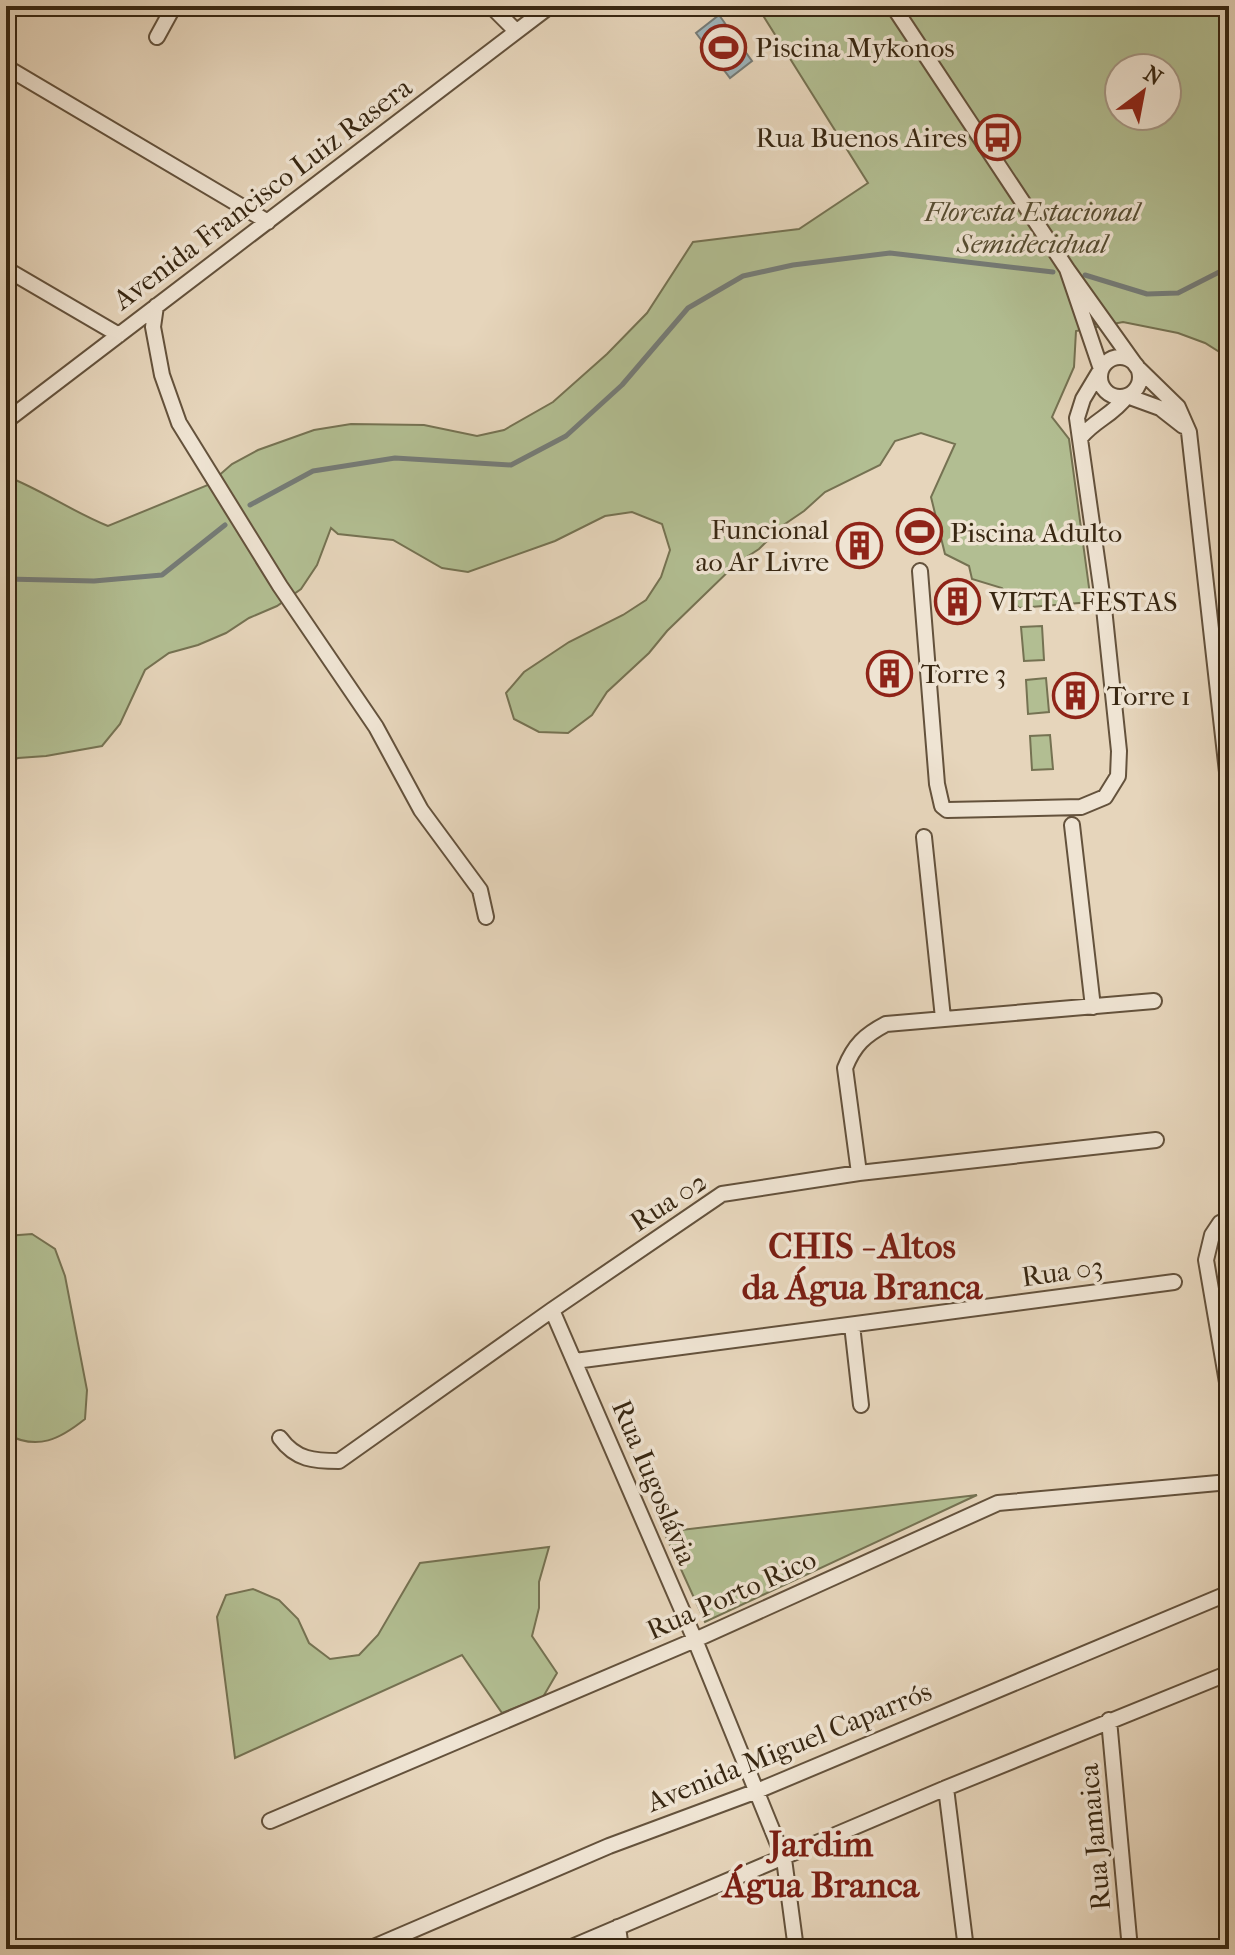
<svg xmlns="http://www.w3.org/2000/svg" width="1235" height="1955" font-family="'IM FELL French Canon',serif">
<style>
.green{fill:#b2be92;stroke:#757252;stroke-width:2;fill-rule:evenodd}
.water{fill:#9db5bc;stroke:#757c78;stroke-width:2}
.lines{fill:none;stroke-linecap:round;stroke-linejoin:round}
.shore{stroke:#6a6e67;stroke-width:2}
.stream{stroke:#757c78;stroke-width:5}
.minor-casing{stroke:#64523c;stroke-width:18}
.minor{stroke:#efe4d3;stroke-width:14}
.labels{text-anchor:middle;stroke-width:7;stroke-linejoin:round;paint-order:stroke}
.poi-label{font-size:28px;fill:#382712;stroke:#efe4d3;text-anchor:start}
.street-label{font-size:28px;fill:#382712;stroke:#efe4d3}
.park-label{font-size:28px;font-style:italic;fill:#564d32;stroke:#efe4d3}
.district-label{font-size:36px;font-weight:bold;fill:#7a1f14;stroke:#efe4d3}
</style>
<rect width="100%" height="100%" fill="#e6d5bb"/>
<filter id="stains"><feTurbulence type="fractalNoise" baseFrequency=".0025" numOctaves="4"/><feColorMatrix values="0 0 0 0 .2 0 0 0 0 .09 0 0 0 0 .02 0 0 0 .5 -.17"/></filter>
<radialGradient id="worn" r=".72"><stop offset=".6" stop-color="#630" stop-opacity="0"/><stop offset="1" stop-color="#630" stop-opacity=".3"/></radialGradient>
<path class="green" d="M757,6h472v352l-24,-15 -27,-10 -55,-11 -47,9 -2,36 -22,50 17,22 22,163 -72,6 -17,-20 -30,-9 -3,-13 -24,-12 -14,-57 24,-53 -34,-11 -26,8 -15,24 -55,27 -21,19 -22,15 -23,23 -23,15 -69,67 -18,22 -42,39 -15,23 -24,18 -29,-1 -25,-13 -8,-26 18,-21 45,-30 54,-27 23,-15 15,-23 9,-27 -8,-26 -30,-12 -27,4 -50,25 -87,31 -26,-4 -49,-28 -55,-6 -7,-6 -14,37 -16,24 -24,17 -28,12 -23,15 -28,12 -29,8 -24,17 -25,54 -18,22 -56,10 -28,2 -12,5v-287c36,14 67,36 102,50l100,-41 24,-21 26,-14 56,-20 37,-6 73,1 53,11 27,-6 49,-28 54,-48 40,-41 46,-71 106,-13 69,-46zM1119,68h48v48h-48z
M1042,626l2,34 -20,1 -3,-34z
M1046,678l3,34 -21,2 -2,-34z
M1050,735l3,34 -21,1 -2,-34z
M32,1234l23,15 10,27 22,114 -2,29c-25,20 -47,32 -79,15v-198z
M977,1495l-272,127 -41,-90z
M549,1547l-10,35v26l-7,28 25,37 -14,24 -41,16 -40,-58 -227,103 -18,-141 9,-22 27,-6 26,11 19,19 11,24 21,16 29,-4 19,-20 42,-72z"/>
<path class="water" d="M719,15l33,46 -22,17 -34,-45z"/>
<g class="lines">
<path class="shore" d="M715,28l5,1 19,28 -5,8 -5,-1 -20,-27v-4z"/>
<path class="stream" d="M1085,275l62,19 31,-1 51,-26
M250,505l63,-34 82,-13 116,7 55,-29 56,-51 66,-77 55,-32 50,-11 97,-12 163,19
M6,579l88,2 68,-6 63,-50"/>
<defs>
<path id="minor" d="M491,6l25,25
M893,6l174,263 70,98 41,40 11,25 40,358
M157,37l17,-31
M6,67l262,155
M6,269l113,66
M156,306l-3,21 9,48 17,48 101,163 96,141 45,83 59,80 6,27
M1100 377a20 20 0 1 1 40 0a20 20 0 1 1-40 0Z
M6,421l544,-415
M1081,437c15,-18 31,-21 46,-41l33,12 23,18
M920,571l17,213 5,22 5,4 134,-3 24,-10 13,-21 1,-25 -15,-143 -27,-190 6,-19 18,-30 -34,-100
M1072,825l21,182
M924,837l19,181
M859,1173l-14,-105c9,-23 20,-33 41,-44l268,-23
M1229,1219l-9,4 -8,12 -6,25 23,134
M552,1310l143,330 89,219 12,90
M852,1325l9,80
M575,1361l599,-79
M280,1438c16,22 34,23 59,23l213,-151 170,-116 137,-21 297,-33
M1109,1720l21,229
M946,1788l20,161
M270,1821l425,-181 303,-137 231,-21
M618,1927l3,22
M369,1949l240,-103 148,-55 472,-198
M567,1949l379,-161 283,-115"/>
</defs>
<use href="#minor" class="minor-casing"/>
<use href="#minor" class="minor"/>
</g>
<defs>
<symbol id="stadium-ring" viewBox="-11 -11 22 22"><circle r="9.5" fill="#efe4d3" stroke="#8f2418" stroke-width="1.5"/><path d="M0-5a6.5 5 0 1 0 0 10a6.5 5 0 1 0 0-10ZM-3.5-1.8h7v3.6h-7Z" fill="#8f2418"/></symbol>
<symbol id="bus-ring" viewBox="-11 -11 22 22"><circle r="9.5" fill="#efe4d3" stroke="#8f2418" stroke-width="1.5"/><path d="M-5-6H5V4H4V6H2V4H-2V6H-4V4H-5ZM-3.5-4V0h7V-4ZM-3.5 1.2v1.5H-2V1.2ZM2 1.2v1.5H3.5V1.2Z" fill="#8f2418"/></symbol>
<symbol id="building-ring" viewBox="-11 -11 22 22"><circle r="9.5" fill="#efe4d3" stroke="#8f2418" stroke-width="1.5"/><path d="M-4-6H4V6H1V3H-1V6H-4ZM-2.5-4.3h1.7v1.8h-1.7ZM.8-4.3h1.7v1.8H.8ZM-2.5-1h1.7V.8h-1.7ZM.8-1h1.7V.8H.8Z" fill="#8f2418"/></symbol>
</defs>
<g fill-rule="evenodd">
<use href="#stadium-ring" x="698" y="22" width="51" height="51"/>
<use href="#bus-ring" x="972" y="112" width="51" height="51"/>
<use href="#stadium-ring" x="894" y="506" width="51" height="51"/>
<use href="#building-ring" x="834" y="520" width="51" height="51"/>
<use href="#building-ring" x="932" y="576" width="51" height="51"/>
<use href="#building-ring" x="864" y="648" width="51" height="51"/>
<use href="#building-ring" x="1050" y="670" width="51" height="51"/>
</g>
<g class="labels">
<g class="poi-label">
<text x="755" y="57">Piscina Mykonos</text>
<text x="967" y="147" text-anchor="end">Rua Buenos Aires</text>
<text x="829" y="539" text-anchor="end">Funcional<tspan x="829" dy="32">ao Ar Livre</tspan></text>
<text x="950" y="542">Piscina Adulto</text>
<text x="989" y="611">VITTA FESTAS</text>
<text x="921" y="683">Torre 3</text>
<text x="1107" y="705">Torre 1</text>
</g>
<g class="street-label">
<text transform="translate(262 193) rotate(-37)" y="10">Avenida Francisco Luiz Rasera</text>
<text transform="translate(668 1201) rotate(-33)" y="10">Rua 02</text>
<text transform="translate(1062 1271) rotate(-8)" y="10">Rua 03</text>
<text transform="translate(655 1482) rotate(67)" y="10">Rua Iugoslávia</text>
<text transform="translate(731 1594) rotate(-24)" y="10">Rua Porto Rico</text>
<text transform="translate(789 1746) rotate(-22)" y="10">Avenida Miguel Caparrós</text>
<text transform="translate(1094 1837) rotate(-95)" y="10">Rua Jamaica</text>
</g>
<g class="park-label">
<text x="1032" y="221">Floresta Estacional<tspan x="1032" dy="32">Semidecidual</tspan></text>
</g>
<g class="district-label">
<text x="862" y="1258">CHIS - Altos<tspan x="862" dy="41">da Água Branca</tspan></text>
<text x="821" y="1856">Jardim<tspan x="821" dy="41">Água Branca</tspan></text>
</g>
</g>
<rect width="1235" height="1955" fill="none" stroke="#e6d5bb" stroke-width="32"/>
<rect x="8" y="8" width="1219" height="1939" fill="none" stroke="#382712" stroke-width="4"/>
<rect x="16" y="16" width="1203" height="1923" fill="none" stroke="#382712" stroke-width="2"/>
<g transform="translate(1143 92) rotate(32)"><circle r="38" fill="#efe4d3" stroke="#a69886" stroke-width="2"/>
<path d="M0-6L14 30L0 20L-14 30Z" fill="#8f2418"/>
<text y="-12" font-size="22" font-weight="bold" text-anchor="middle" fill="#382712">N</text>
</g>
<rect width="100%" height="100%" filter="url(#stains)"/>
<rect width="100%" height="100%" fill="url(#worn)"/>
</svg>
